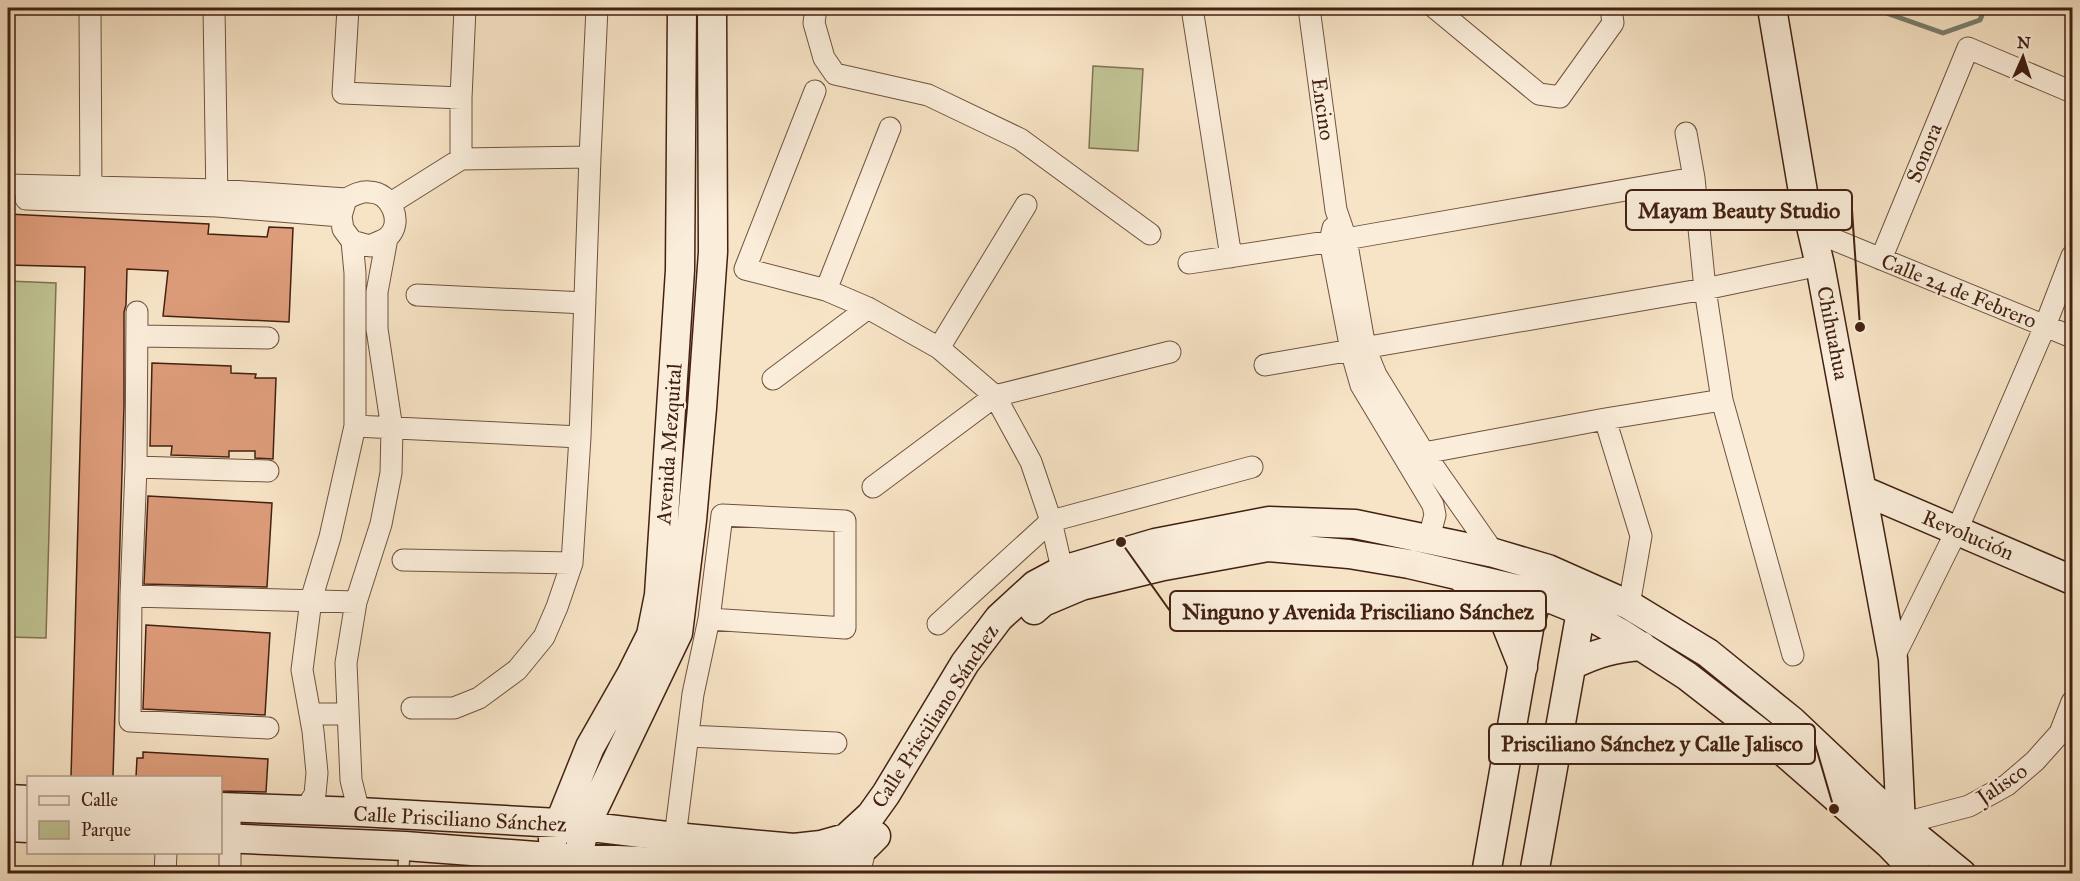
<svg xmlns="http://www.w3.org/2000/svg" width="2080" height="881" font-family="'IM FELL Great Primer',serif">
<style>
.green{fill:#c0c393;stroke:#827252;stroke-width:1.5}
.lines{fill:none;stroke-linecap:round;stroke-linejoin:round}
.stream{stroke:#7a8070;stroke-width:5}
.building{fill:#dd9c7a;stroke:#432112;stroke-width:1.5}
.lane-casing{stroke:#70523f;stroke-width:13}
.street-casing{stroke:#70523f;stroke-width:23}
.secondary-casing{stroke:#432112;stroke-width:31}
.lane{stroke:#faedda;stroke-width:10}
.street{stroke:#faedda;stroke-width:21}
.secondary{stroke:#faedda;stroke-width:28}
.labels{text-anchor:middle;stroke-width:4.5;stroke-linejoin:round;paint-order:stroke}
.street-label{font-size:21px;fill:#432112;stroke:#faedda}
.leader{fill:none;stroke:#432112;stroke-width:2}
.callout-dot{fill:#432112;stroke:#faedda;stroke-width:2}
.callout{fill:#faedda;stroke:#432112;stroke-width:2}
.callout-label{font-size:22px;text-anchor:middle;font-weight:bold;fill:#432112}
</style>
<rect width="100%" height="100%" fill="#f7e4c6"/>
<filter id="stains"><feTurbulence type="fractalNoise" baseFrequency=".00333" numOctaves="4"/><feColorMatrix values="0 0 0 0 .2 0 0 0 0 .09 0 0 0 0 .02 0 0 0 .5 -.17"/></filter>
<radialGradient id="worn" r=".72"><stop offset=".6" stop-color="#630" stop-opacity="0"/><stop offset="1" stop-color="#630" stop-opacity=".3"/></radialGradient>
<path class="green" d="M1093,66l50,3 -5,82 -49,-3z
M8,281l48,2 -10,355 -38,-1z"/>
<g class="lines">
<path class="stream" d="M1872,8l71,25 37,-13 5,-12"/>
</g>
<path class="building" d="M8,214l201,10 -1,10 59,3 2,-10 24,1 -4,94 -126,-6 5,-45 -41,-2 -1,36 -2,7v93l-11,372h-42l14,-510 -77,-2z
M152,363l79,3v7l25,1 -1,4h21l-3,81 -18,-1v-7h-26v6l-58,-2 1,-9h-22z
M148,496l124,7 -5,84 -123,-3z
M146,625l124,8 -5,82 -122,-6z
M143,752l125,7 -2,33 -46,-1v-14h-84l1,-19h6z"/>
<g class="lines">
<defs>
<path id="lane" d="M403,874l2,-28
M486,874l3,-19"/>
<path id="street" d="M90,8l1,191
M214,8l3,194
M348,8l-5,85 118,5
M816,8l-2,15 10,35 11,16 93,21 92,44 130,95
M1192,8l39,249
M1309,8l27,202 10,29 19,109 11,27 48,78 70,100
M1435,8l104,86 21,3 53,-74 -2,-15
M815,91l-70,178 81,21 42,18 71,40 56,48 36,66 20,59 14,61
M1686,133l8,45
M461,159l129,-2
M8,185l209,5 129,9
M26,199l191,7 124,10
M391,203l70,-44v-61l4,-90
M1333,228l-3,13 21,109 10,35 72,120 2,10 -6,23
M1813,231l259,106
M1881,259l87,-211 104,44
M1189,263l157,-24 348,-61 11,111 17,111 71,255
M826,290l64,-162
M417,295l168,8
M137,312l-1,155 -5,129 -1,125 138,7
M138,336l130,2
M939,348l87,-143
M1265,365l440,-76 115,-24
M773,379l95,-71
M1605,419l36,117 -12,69
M355,426l225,11
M1412,459l12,-6 181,-34 117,-19
M136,467l132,4
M873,487l122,-91 175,-44
M403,560l169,3
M131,596l225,6
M938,624l113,-103 201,-54
M1893,659l64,-129 88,-204 27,-70
M412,708h42l25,-10 38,-28 27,-33 13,-30 15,-44 8,-126 10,-280 7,-149
M310,714h37
M688,736l148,7
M305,810l10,-16 2,-21 -4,-42 -11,-61 9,-70 19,-63 25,-111v-153l-3,-32 -9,-12 -2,-13 5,-17c8,-4 15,-8 23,-7 22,0 35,30 19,45 -4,4 -13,6 -18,9l-18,-5
M359,812l-8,-32 -5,-117 10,-61 25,-78 10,-51 1,-44 -15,-100v-37l10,-54
M1901,824l68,-18 38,-21 28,-24 25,-28 12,-31
M675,837l18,-143 16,-75 13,-104 123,6v107l-136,-9
M165,874l1,-22
M230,874v-66
M859,874l7,-28"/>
<path id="secondary" d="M1772,8l31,184 17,73 73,394 8,165 -5,8
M1862,490l210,90
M1463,579l21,17 17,16 22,55
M1034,610l9,-8 38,-16 83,-20 104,-19 81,7 60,10 130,30 42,17 41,23 65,42 90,70 112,98 29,30
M1572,665c25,-12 42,-17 70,-19
M8,799l20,1
M220,807l139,5 199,11 117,14 119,11 27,-3 25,-7 25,-23 15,-21 79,-131 34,-45 36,-33 28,-15 92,-27 114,-22 86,3 139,29 54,16 81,36 79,48 84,68 109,103 61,50
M8,827l20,1
M220,838l185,8 144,11 248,11 43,-6 26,-16 10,-10
M553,839l37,-92 41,-72 20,-40 8,-40 21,-325 2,-262
M581,843l4,-16 93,-194 14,-113 10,-112 11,-156 -1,-244
M1486,874l43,-245 4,-17 12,-36
M1534,874l47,-263 5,-15"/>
</defs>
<use href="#lane" class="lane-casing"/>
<use href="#street" class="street-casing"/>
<use href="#secondary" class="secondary-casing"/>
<use href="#lane" class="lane"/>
<use href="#street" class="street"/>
<use href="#secondary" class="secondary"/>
</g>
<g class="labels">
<g class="street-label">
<text transform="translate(1323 109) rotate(82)" y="7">Encino</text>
<text transform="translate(1924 153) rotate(-68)" y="7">Sonora</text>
<text transform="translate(1959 291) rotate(22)" y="7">Calle 24 de Febrero</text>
<text transform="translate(1833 333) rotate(79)" y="7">Chihuahua</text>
<text transform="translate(669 444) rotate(-86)" y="7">Avenida Mezquital</text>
<text transform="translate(1968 535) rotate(23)" y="7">Revolución</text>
<text transform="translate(935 716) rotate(-57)" y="7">Calle Prisciliano Sánchez</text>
<text transform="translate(2002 784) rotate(-34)" y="7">Jalisco</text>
<text transform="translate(460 819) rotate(3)" y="7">Calle Prisciliano Sánchez</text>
</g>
</g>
<path class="leader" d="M1860 327L1852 210M1121 542L1170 611M1834 809L1815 744"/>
<g class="callout-dot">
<circle cx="1860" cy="327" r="6"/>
<circle cx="1121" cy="542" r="6"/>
<circle cx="1834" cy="809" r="6"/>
</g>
<g class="callout">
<rect x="1626" y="190" width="226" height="40" rx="6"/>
<rect x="1170" y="591" width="376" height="40" rx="6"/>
<rect x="1489" y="724" width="326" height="40" rx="6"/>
</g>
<g class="callout-label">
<text x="1739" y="218">Mayam Beauty Studio</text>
<text x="1358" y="619">Ninguno y Avenida Prisciliano Sánchez</text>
<text x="1652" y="751">Prisciliano Sánchez y Calle Jalisco</text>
</g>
<rect width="2080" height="881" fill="none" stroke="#f7e4c6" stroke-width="30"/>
<rect x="9" y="9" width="2062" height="863" fill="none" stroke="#432112" stroke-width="3"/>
<rect x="15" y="15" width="2050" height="851" fill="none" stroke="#432112" stroke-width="1.5"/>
<rect x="27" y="776" width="195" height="78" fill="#faedda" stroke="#b19b8a" stroke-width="1.5"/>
<rect x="39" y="796" width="30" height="9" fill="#faedda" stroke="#b19b8a" stroke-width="1.5"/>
<text x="81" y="806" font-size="18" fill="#432112">Calle</text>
<rect x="39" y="821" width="30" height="18" fill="#c0c393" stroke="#b19b8a" stroke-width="1.5"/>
<text x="81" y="836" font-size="18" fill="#432112">Parque</text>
<g transform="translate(2023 57) rotate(3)" stroke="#faedda" stroke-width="4.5" paint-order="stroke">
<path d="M0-4.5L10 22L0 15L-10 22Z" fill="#432112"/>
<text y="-9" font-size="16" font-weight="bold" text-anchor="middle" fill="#432112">N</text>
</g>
<rect width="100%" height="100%" filter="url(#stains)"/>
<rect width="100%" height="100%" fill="url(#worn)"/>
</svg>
